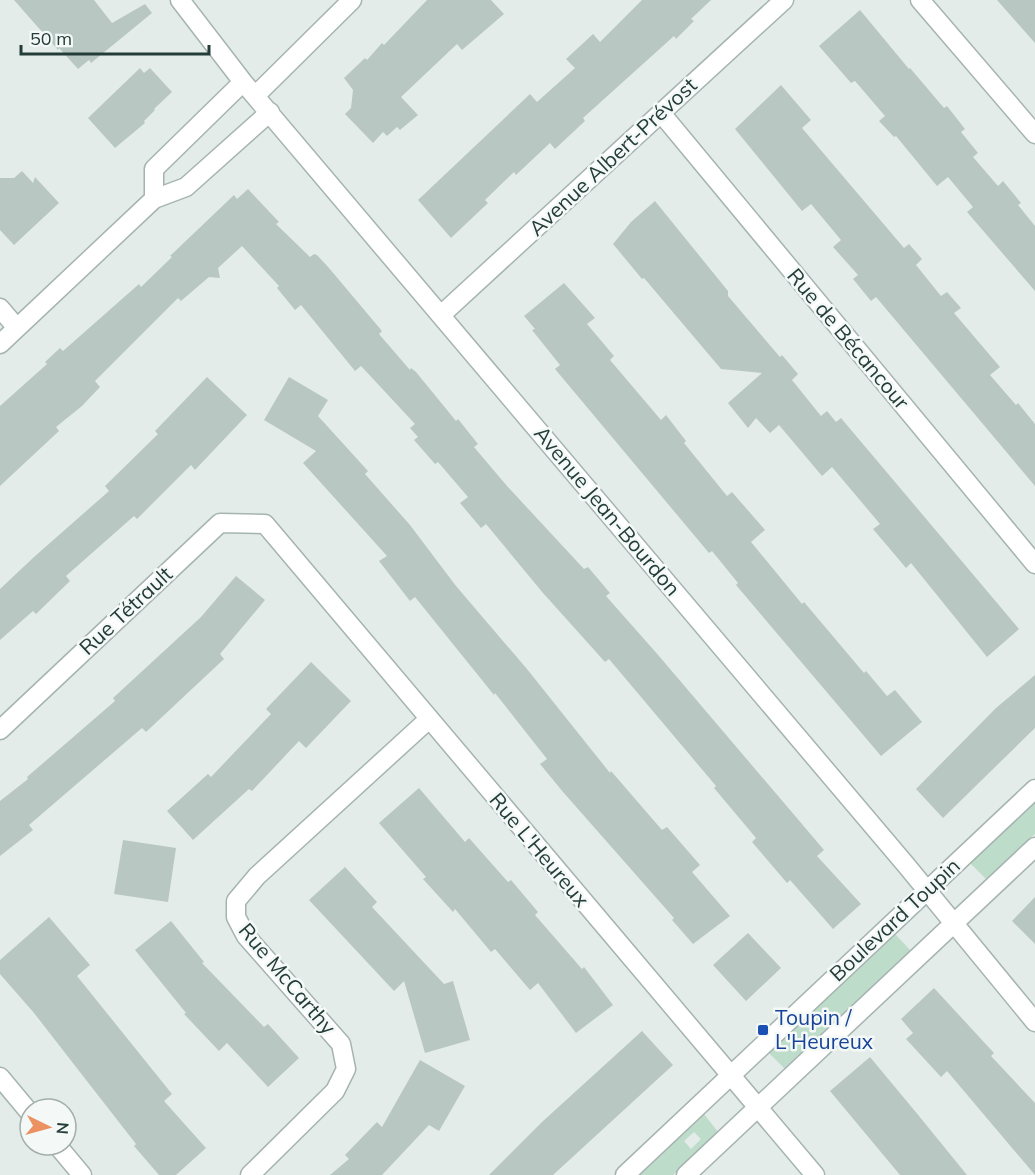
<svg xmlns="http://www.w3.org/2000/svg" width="1035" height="1175" font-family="Mulish,sans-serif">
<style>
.green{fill:#bddcc9;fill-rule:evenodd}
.building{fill:#b9c7c2}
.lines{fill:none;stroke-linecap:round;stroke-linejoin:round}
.minor-casing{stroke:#a6b4b1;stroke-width:21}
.minor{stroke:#fff;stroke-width:18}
.transit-dot{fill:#1a4fb4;stroke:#f4f9f7;stroke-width:2}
.labels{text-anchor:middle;stroke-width:5;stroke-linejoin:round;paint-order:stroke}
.street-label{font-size:21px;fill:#243d39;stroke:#f4f9f7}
.transit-label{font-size:21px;fill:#164399;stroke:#f4f9f7;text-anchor:start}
</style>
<rect width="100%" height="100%" fill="#e3ece9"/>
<path class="green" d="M1035,803v31l-49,45 -16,-16z
M895,934l16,17 -126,118 -16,-16z
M704,1114l14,18 -45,43h-34zM694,1132l7,7 -10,10 -7,-8z"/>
<path class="building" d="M14,0h80l18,23 33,-19 7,9 -61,50 -2,-3 -11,9 -19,-21 -1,2z
M427,0h64l13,14 -42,36 -5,-6 -56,53 17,18 -18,15 -3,-3 -10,9 -4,-4 -10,11 -28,-29 6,-6 2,-18 -9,-12 21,-20 2,2 15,-17 2,2z
M642,0h69l-20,19 3,2 -18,18 -2,-3 -91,82 2,3 -30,28 -5,-6 -34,32 -2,-3 -29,28 3,3 -37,35 -33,-38 112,-106 7,8 38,-34 -9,-9 27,-25 7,8z
M997,0h38v43z
M860,10l49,59 1,-1 34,40 3,-2 18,23 -4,3 17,21 -5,4 25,29 5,-5 18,22 -3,2 17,21v65l-68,-79 6,-5 -25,-30 -11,9 -41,-50 -2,1 -15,-16 6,-5 -30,-35 -4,2 -32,-37z
M140,68l4,5 6,-5 22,24 -18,17 1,1 -11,11 1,2 -30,25 -27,-30z
M781,85l30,35 -9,8 102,120 5,-4 13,15 -6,6 25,31 6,-4 14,16 -7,5 46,54 -10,8 26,30 2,-2 17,21v62l-159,-189 -5,4 -18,-22 5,-4 -25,-28 8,-7 -30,-36 -9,7 -67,-82z
M22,171l11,12 2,-6 24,26 -45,42 -14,-15v-52h14z
M248,189l31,33 -3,2 34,33 4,-3 3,1 12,13 53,63 -3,3 31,36 1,-2 5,4 40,49 2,-2 20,25 -4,3 33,39 77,83 4,-2 22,26 -4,3 53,60 165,194 -7,6 44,48 -28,25 -43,-49 -3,3 -35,-41 4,-4 -42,-50 2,-2 -107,-127 -4,3 -62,-69 -57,-69 -5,4 -21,-25 8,-6 -30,-35 -3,2 -21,-24 4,-3 -8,-9 5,-4 -54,-58 -6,5 -54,-66 -6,5 -18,-22 2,-2 -37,-40 -24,22 2,10 -11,-1 -28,24 -3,-3 -83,83 5,6 -18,19 -26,21 3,4 -59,55v-80l47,-42 -2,-2 15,-14 3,3 76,-67 2,3 31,-30 -2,-1 64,-61 3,4z
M655,201l73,90v5l52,61 2,-2 16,19 -6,6 29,36 6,-5 9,11 5,-4 178,211 -32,28 -76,-94 -5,5 -33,-39 7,-5 -48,-57 -10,9 -43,-51 -9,8 -14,-15 -8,10 -20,-25 34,-30 -41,-4 -77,-91 -2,1 -29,-35 18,-22z
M564,283l31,35 -8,6 27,32 -4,4 51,60 5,-5 20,26 -2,2 43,53 5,-4 33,38 -14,12 51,62 2,-2 60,71 2,-2 21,25 8,-6 27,32 -41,34 -145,-171 2,-2 -26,-32 -3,2 -154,-184 5,-4 -28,-35 3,-1 -11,-13z
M207,377l40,38 -52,55 -4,-5 -54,54 -3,-3 -68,60 4,5 -34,33 -3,-3 -33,29v-51l34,-32 75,-66 -4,-5 53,-52 -3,-3z
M289,377l39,23 -10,16 50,55 -3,3 45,51 46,61 71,83 83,104 1,-2 51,59 5,-3 33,38 -8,7 38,44 -37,28 -21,-24 2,-2 -111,-126 -23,-28 7,-5 -52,-66 -1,2 -79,-98 -5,4 -31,-40 8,-5 -84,-93 13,-12 -52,-31z
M236,576l29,24 -45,54 4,5 -78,73 -4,-4 -113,97 4,5 -33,26v-55l28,-22 -1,-2 88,-76 -2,-3 88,-81z
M311,662l40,39 -45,47 -7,-7 -47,50 -3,-2 -56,51 -26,-29 41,-37 3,3 60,-63 -5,-5z
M1035,675v53l-92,90 -27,-29 80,-81z
M419,788l46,54 4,-4 39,44 3,-2 27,32 -3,3 47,54 2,-2 29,38 -37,28 -38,-50 -8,7 -35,-41 -4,3 -36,-43 -2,3 -30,-33 3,-2 -47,-54z
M123,840l53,8 -8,54 -54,-8z
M345,867l32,35 -5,5 72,77 9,-3 17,59 -45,13 -21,-72 -10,10 -85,-91z
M1035,897v47l-23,-23z
M49,917l41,48 -13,11 95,118 -8,7 42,47 -30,27h-17l-25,-29 2,-2 -46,-59 -56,-72 -34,-39v-14z
M171,921l33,41 -2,1 62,64 4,-3 31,34 -31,29 -41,-44 -8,8 -35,-37 2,-1 -51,-63z
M748,933l33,35 -35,33 -33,-36z
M934,988l60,65 -3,3 44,47v72l-88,-104 -6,6 -35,-38 7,-6 -12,-14z
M642,1031l31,34 -120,110h-64l53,-53z
M870,1057l49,59 48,59h-67l-70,-84z
M420,1060l45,26 -26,45 -10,-6 -47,50h-52l19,-16 -4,-4 32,-33 5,5z"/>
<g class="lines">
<defs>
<path id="minor" d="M180,0l63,82 663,783 129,157
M920,0l115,134
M255,96l97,-96
M661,113l374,451
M154,199v-30l89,-87
M0,308l17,20
M441,315l343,-315
M0,344l154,-145 32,-12 84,-75
M0,730l220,-207 45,1 550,651
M0,1077l30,36
M57,1145l25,30
M250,1175l85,-84 11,-22 -5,-25 -95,-108 -10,-19v-16l21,-25 172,-157
M625,1175l410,-386
M686,1175l349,-328"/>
</defs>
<use href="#minor" class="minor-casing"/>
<use href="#minor" class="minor"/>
</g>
<rect class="transit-dot" x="757" y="1024" width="12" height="12" rx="3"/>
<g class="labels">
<g class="street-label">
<text transform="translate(613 157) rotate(-43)" y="7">Avenue Albert-Prévost</text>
<text transform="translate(848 339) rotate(50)" y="7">Rue de Bécancour</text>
<text transform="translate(607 511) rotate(50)" y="7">Avenue Jean-Bourdon</text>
<text transform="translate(126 611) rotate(-43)" y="7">Rue Tétrault</text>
<text transform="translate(539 850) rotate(50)" y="7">Rue L'Heureux</text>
<text transform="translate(895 920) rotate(-43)" y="7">Boulevard Toupin</text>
<text transform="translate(287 979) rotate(50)" y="7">Rue McCarthy</text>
</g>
<g class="transit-label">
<text x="775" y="1025">Toupin /<tspan x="775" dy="24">L'Heureux</tspan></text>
</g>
</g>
<g transform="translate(48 1127) rotate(95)"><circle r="28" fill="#f4f9f7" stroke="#a1aeab" stroke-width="1.5"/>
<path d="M0-4.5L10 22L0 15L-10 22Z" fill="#eb9162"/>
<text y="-9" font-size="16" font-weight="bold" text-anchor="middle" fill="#243d39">N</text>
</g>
<path d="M21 45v9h188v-9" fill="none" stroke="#243d39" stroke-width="3"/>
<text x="30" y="45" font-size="18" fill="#243d39" stroke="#f4f9f7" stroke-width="4.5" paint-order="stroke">50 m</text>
</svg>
